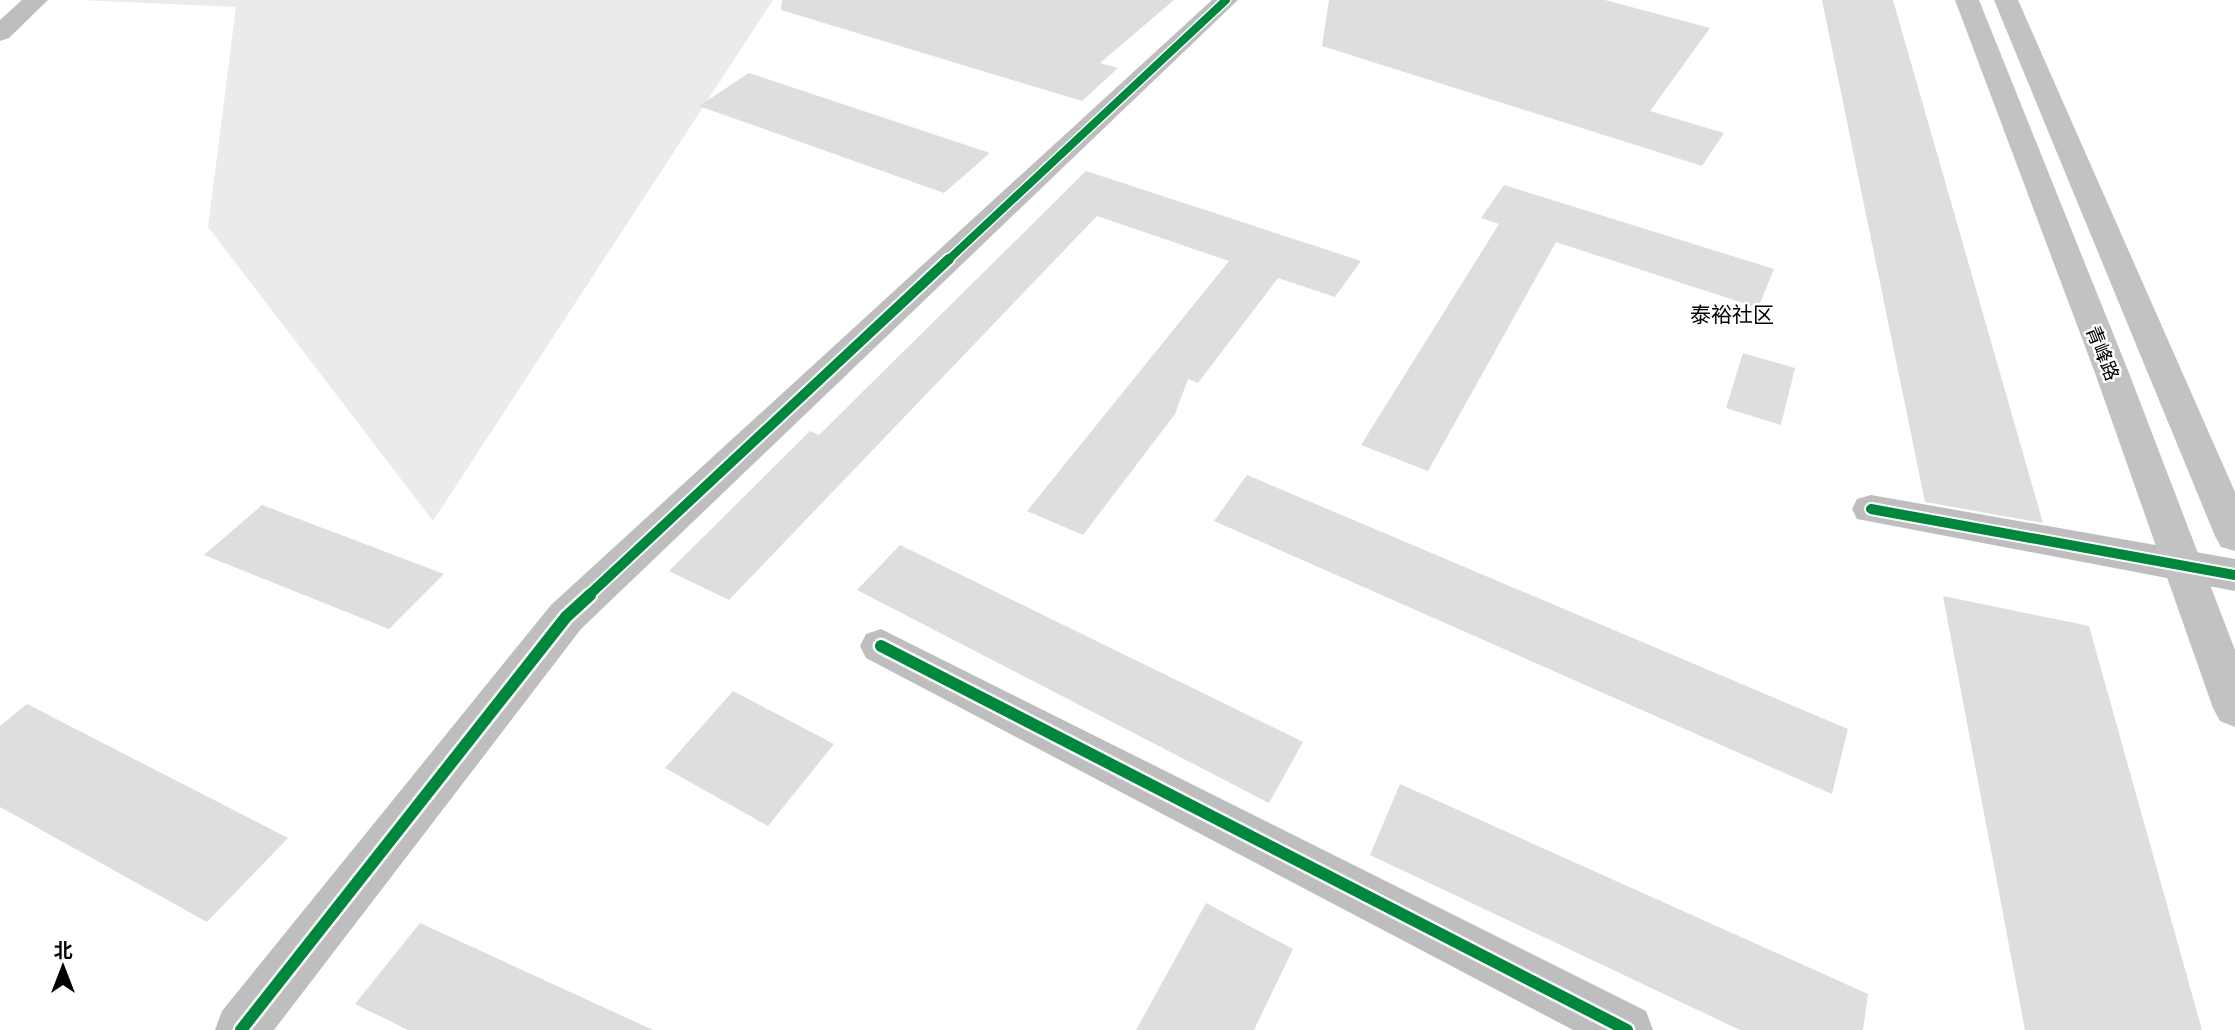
<svg xmlns="http://www.w3.org/2000/svg" width="2235" height="1030" font-family="'Work Sans','Noto Sans SC',sans-serif">
<style>
.green{fill:#ebebeb}
.building{fill:#dedede}
.lines{fill:none;stroke-linecap:round;stroke-linejoin:round}
.minor{fill:#bebebe;fill-rule:evenodd}
.secondary{fill:#c2c2c2;fill-rule:evenodd}
.cycleway-far2-casing{stroke:#fff;stroke-width:11}
.cycleway-far1-casing{stroke:#fff;stroke-width:14}
.cycleway-casing{stroke:#fff;stroke-width:17}
.cycleway-far2{stroke:#00873e;stroke-width:8}
.cycleway-far1{stroke:#00873e;stroke-width:10}
.cycleway{stroke:#00873e;stroke-width:12}
.labels{text-anchor:middle;stroke-width:5;stroke-linejoin:round;paint-order:stroke}
.street-label{font-size:19px;fill:#000;stroke:#fff}
.neighbourhood-label{font-size:21px;fill:#000;stroke:#fff}
</style>
<rect width="100%" height="100%" fill="#fff"/>
<path class="green" d="M80,0h693l-340,521 -225,-294 28,-220z"/>
<path class="building" d="M782,0h392l-74,63 18,5 -36,33 -301,-91z
M1329,0h276l105,28 -60,83 74,22 -22,33 -380,-120z
M1822,0h71l150,523 -118,-21z
M749,73l241,80 -46,40 -245,-87z
M1086,171l275,90 -26,36 -57,-19 -80,105 -10,-4 -13,35 -92,121 -56,-24 202,-250 -132,-45 -368,384 -60,-29 141,-140 9,4z
M1504,185l270,84 -16,39 -202,-66 -128,229 -67,-26 138,-221 -18,-6z
M1743,353l52,15 -14,57 -55,-17z
M1247,475l601,254 -16,65 -618,-273z
M262,505l182,69 -55,55 -185,-74z
M900,545l403,197 -34,61 -412,-213z
M1943,596l146,30 113,404h-177z
M733,691l101,53 -66,82 -103,-58z
M27,704l261,134 -81,84 -207,-115v-81z
M1400,784l468,210 -5,36h-123l-370,-175z
M1206,903l87,46 -39,81h-118z
M420,923l233,107h-245l-53,-26z"/>
<g class="lines">
<path class="minor" d="M22,0h26l-39,38 -9,3v-21z
M1212,0h26l-657,629 -307,401h-59l7,-19 329,-406z
M1871,495l364,64v32l-378,-72 -5,-10 5,-10z
M881,629l765,382 7,19h-80l-707,-372 -6,-12 6,-12z"/>
<path class="secondary" d="M1955,0h24l150,373 106,277v77l-15,-6 -7,-13 -118,-335z
M1994,0h24l217,492v59l-14,-4 -6,-11z"/>
<defs>
<path id="cycleway-far2" d="M947,261l279,-261"/>
<path id="cycleway-far1" d="M1871,509l364,66
M588,596l361,-337"/>
<path id="cycleway" d="M881,646l746,384
M241,1030l325,-413 24,-22"/>
</defs>
<use href="#cycleway-far2" class="cycleway-far2-casing"/>
<use href="#cycleway-far1" class="cycleway-far1-casing"/>
<use href="#cycleway" class="cycleway-casing"/>
<use href="#cycleway-far2" class="cycleway-far2"/>
<use href="#cycleway-far1" class="cycleway-far1"/>
<use href="#cycleway" class="cycleway"/>
</g>
<g class="labels">
<g class="street-label">
<text transform="translate(2103 353) rotate(68)" y="7">青峰路</text>
</g>
<g class="neighbourhood-label">
<text x="1732" y="322">泰裕社区</text>
</g>
</g>
<g transform="translate(63 967)" stroke="#ffffff" stroke-width="5" paint-order="stroke">
<path d="M0-5L12 26L0 18L-12 26Z" fill="#000000"/>
<text y="-10" font-size="19" font-weight="bold" text-anchor="middle" fill="#000000">北</text>
</g>
</svg>
